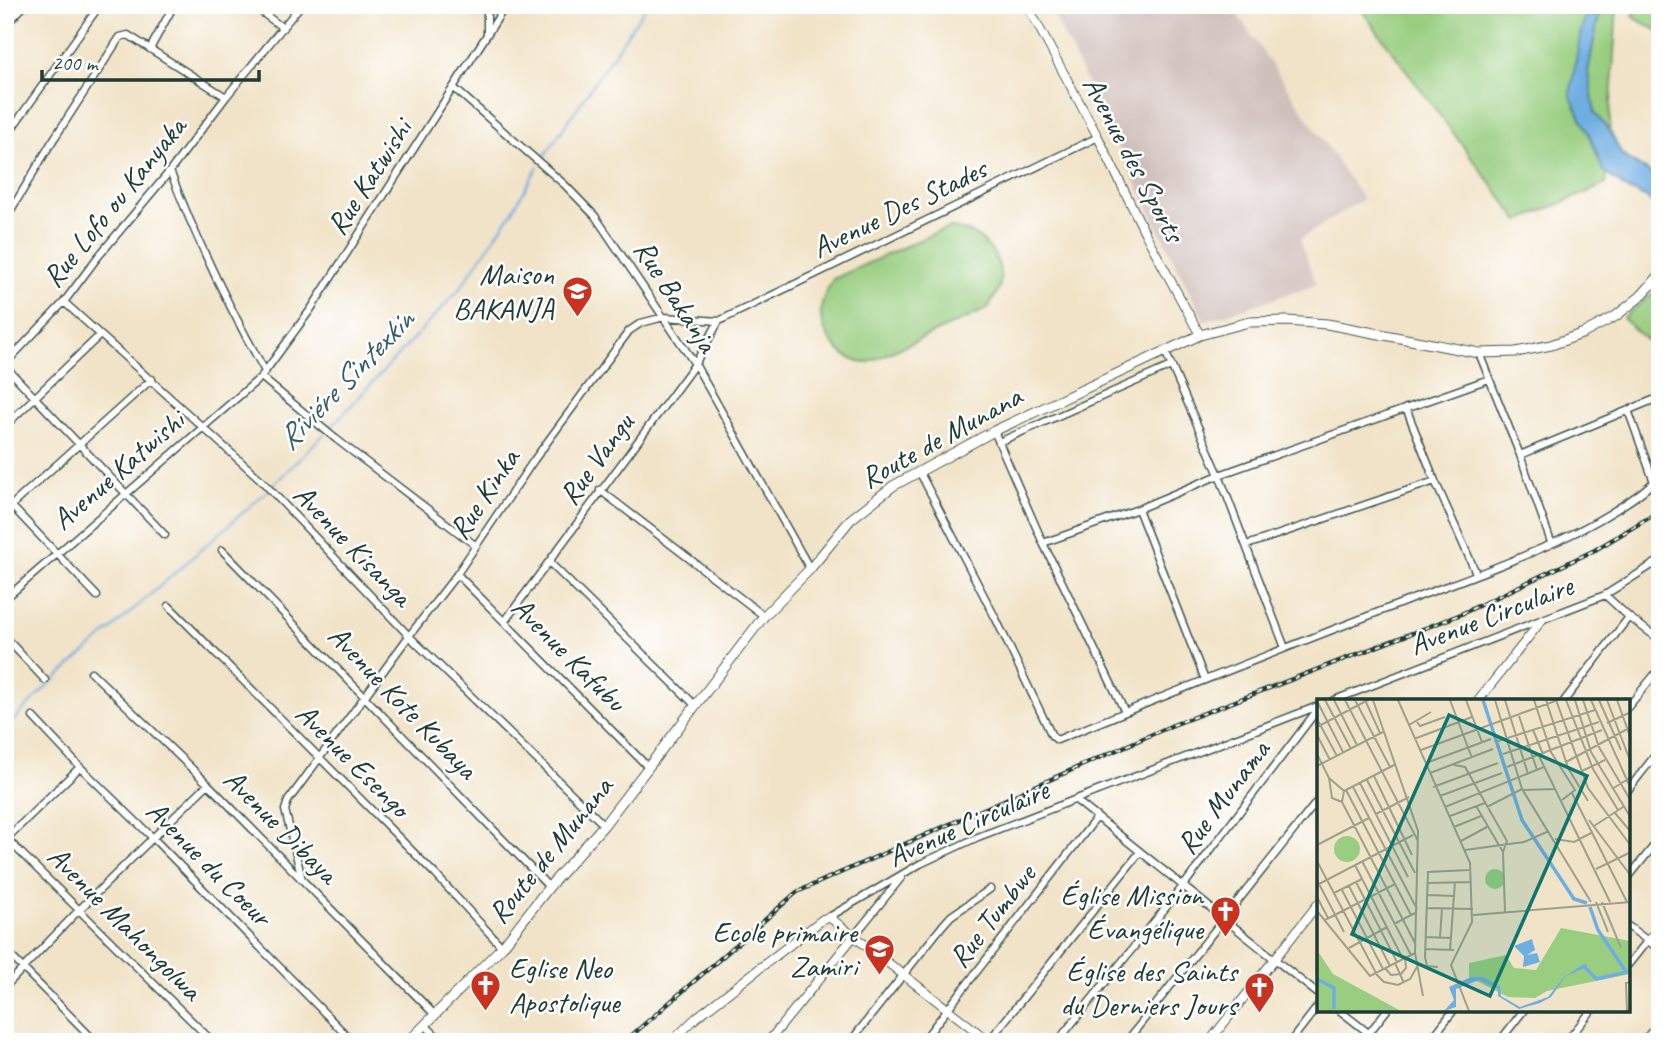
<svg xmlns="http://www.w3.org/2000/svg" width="1665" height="1047" font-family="Caveat,sans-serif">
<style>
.industrial{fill:#d0c0bc}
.green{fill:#99ce80;stroke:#5c865a;stroke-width:2}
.water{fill:#6faee2;stroke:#47768b;stroke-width:2}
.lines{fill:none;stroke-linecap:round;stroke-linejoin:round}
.stream{stroke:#6faee2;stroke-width:2}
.minor-casing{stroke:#3e564a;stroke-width:9}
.tertiary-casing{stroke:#3e564a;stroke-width:10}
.secondary-casing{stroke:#3e564a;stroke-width:11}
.minor{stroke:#fff;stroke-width:6}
.tertiary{stroke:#fff;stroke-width:8}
.secondary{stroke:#fff;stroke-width:9}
.rail-casing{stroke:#1f3d34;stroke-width:4.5}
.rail{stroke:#fff;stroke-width:2;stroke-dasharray:5;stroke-linecap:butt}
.labels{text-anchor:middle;stroke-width:5;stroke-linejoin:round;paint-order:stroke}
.street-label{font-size:30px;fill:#1f3d34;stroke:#fff}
.poi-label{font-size:30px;fill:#1f3d34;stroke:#fff;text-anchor:end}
.water-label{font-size:32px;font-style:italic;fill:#375f68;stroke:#fff}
.inset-river{fill:none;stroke:#6faee2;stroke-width:3.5}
.inset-road{fill:none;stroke:#9da18c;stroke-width:2}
.view{fill:#0f766e;fill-opacity:0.15;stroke:#0f766e;stroke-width:3.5}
.inset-edge{fill:none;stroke:#1f3d34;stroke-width:3.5}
</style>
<rect width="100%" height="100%" fill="#fff"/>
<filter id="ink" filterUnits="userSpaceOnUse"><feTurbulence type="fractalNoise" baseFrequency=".0143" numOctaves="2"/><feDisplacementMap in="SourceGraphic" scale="14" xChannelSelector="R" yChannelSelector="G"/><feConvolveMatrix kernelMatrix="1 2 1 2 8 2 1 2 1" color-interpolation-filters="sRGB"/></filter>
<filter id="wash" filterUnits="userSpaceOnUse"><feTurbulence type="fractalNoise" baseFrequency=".00686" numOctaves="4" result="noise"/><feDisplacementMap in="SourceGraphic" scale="28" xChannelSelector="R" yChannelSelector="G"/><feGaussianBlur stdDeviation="1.57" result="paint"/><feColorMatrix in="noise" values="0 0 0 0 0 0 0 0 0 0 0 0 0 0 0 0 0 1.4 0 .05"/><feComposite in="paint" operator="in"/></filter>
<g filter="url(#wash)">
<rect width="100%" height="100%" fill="#f1e3c7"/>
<path class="industrial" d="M1049,5h182l132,194 -63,40 16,46 -112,36z"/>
<path class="green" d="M1362,5h255l-11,179 -87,37 -159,-213z
M1636,5h24v27l-27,-15z
M950,228c28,1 54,26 50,56 -2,9 -8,17 -13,25l-120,54c-24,-1 -48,-29 -46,-54 1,-11 6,-20 12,-30l104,-47z
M1660,287v55l-14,-2 -23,-22z"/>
<path class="water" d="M1585,5h14l1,4 -12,63 7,41 16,20 11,22 38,24v29l-15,-11 -17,-7 -25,-19 -11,-30 -22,-46 11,-65 5,-16z"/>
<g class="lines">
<path class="stream" d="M541,161l106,-156
M329,429l130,-139 53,-78 26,-46
M5,724l9,-4 30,-31 221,-196 60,-60"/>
</g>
</g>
<g filter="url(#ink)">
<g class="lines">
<defs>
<path id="minor" d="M252,5l31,23
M487,5v28
M5,26l20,-21
M150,49l24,-44
M454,88l111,97 30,31 100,148 115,205
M5,138l95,-133
M170,171c27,70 58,135 95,200
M5,220l45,-75 70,-108 8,-2 98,62
M64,302l195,176 150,158 195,189
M1165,351l54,124 66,173
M1479,353l41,102 31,87
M5,364l59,-62 33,-44 73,-87 56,-74 75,-92
M5,366l160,169
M261,377l75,62 140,107
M1406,408l29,73 41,92
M5,426l95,-91
M994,431l49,112 82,169
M999,442l172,-76
M1520,455l133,-55
M919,471l77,148 56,117 5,4c116,-48 233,-94 350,-139 79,-31 182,-63 247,-119l-26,-72
M600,490l164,126
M5,499l92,97
M1138,509l67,171
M5,511l147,-132
M1043,543l95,-34 81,-34 270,-96
M1247,545l188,-64
M222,550l327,337
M549,562l146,143
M457,574l191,193
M1605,595l24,22 31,23
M5,599l256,-222 50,-68 195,-304
M169,606l267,269 66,72
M505,621l190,-257 24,-43
M5,637l40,43
M91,672l117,112 227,231
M1332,701l273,-106 55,-35
M1564,701l65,-84
M1628,707l32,-39
M33,717l47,50 72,70 201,205
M1628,790l32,-41
M1077,801l241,193
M5,837l208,205
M6,839l74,-72
M1628,878l32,-40
M302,879l-17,-69 3,-9 121,-165 48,-62 77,-114 95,-129 12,-8 23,-6 55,4 379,-184
M829,917l91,-53 58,-27 340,-131
M1628,926l32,24
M854,936l47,-58
M5,950l91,92
M1628,965l32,-40
M5,987l75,-78 128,-125
M1339,1010l41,32
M425,1025l18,17
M850,1042l93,-117 8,-9 39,-27
M922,1042l175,-225
M988,1042l152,-190
M1057,1042l127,-157 134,-176
M1126,1042l192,-242
M1290,1042l28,-36
M1362,1042l25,-32
M1429,1042l25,-32
M1499,1042l25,-32
M1566,1042l26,-32
M1643,1042l17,-21"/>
<path id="tertiary" d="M1027,5l71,132 47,96 55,102
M1478,701l64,-81
M671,1042l26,-25 126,-98 6,-2 161,125
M768,1042l86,-106
M1209,1042l109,-138"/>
<path id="secondary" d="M408,1042l94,-95 47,-60 55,-62 160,-209 46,-47 41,-50 42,-33 101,-55 206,-96 49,-13 38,-1 40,3 152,29 37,-1 35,-7 33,-12 32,-17 25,-20 19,-21"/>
</defs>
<use href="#minor" class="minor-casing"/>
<use href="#tertiary" class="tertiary-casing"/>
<use href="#secondary" class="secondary-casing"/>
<use href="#minor" class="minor"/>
<use href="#tertiary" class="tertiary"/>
<use href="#secondary" class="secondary"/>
<defs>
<path id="rail" d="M624,1042l173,-150 376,-167 286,-110 136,-65 65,-39"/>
</defs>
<use href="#rail" class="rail-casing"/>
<use href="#rail" class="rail"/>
</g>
</g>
<defs>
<symbol id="school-pin" viewBox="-11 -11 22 30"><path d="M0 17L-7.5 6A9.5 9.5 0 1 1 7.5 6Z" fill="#c8321e" stroke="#fff"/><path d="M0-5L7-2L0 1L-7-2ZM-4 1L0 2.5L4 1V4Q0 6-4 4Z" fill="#fff"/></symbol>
<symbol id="church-pin" viewBox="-11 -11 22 30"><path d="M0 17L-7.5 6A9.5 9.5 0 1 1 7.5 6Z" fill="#c8321e" stroke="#fff"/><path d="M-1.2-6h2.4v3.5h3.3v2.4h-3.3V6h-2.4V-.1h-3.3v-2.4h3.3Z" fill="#fff"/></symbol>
</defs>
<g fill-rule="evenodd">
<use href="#school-pin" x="560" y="274" width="35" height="47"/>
<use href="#church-pin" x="1208" y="894" width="35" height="47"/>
<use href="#school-pin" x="862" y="932" width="35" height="47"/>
<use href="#church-pin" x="468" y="968" width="35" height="47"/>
<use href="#church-pin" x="1242" y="970" width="35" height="47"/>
</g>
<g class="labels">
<g class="street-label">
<text transform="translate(1134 159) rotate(62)" y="10">Avenue des Sports</text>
<text transform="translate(369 177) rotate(-57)" y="10">Rue Katwishi</text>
<text transform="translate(114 202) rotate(-51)" y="10">Rue Lofo ou Kanyaka</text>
<text transform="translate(899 208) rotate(-26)" y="10">Avenue Des Stades</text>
<text transform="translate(676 296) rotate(57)" y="10">Rue Bakanja</text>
<text transform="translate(941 437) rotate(-29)" y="10">Route de Munana</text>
<text transform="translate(596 459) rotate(-54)" y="10">Rue Vangu</text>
<text transform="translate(118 470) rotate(-41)" y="10">Avenue Katwishi</text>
<text transform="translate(484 494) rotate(-56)" y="10">Rue Kinka</text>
<text transform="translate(353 545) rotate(46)" y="10">Avenue Kisanga</text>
<text transform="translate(1491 615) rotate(-21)" y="10">Avenue Circulaire</text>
<text transform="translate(569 654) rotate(45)" y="10">Avenue Kafubu</text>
<text transform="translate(403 702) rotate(46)" y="10">Avenue Kote Kubaya</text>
<text transform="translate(353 760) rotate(45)" y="10">Avenue Esengo</text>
<text transform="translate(1223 797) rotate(-53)" y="10">Rue Munama</text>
<text transform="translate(968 823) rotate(-24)" y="10">Avenue Circulaire</text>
<text transform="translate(281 826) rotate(45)" y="10">Avenue Dibaya</text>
<text transform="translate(550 850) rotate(-51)" y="10">Route de Munana</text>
<text transform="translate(209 863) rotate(45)" y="10">Avenue du Coeur</text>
<text transform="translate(992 916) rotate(-52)" y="10">Rue Tumbwe</text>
<text transform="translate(125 923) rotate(45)" y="10">Avenue Mahongolwa</text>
</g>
<g class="poi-label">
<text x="554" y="284">Maison<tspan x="554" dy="34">BAKANJA</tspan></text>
<text x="1203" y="905">Église Mission<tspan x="1203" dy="34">Évangélique</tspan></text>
<text x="857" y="942">Ecole primaire<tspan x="857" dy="34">Zamiri</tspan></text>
<text x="509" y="978" text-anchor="start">Eglise Neo<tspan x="509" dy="34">Apostolique</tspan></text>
<text x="1237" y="981">Église des Saints<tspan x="1237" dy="34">du Derniers Jours</tspan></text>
</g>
<g class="water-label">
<text transform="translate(345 379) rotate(-46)" y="11">Riviére Sintexkin</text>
</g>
</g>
<g transform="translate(1317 699)">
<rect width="313" height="313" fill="#f1e3c7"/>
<path d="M17 150a13 13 0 1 1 26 0a13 13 0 1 1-26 0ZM168 180a10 10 0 1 1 20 0a10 10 0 1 1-20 0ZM244,229l69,13v33l-83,17 -12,7 -27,-1 -39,-20v-14l37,-8 8,13 22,2zM0,251l16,24 68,37h-84z" fill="#99ce80"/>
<path d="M215,240l3,11 -8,5 10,-2 3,9 -17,5 1,-11 -10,-10zM267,265l3,1v2l-21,9 -15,21 -11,6 -21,6 -21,-13v-7l-19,-9 -23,9v18l-12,4 10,-11 -5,-13 22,-10h12l17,9 1,10 19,11 28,-10 16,-20z" fill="#6faee2"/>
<path class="inset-river" d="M166,1l39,120 52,79 13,4M273,208l8,23 29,43M266,266l13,14 35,-8M0,280l17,9v21"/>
<path class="inset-road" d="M8,1l26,49M17,1l23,45M28,1l73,141M38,1l35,67M48,1l15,33M56,1l45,131 -3,122 8,43M81,1l72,163 2,59 -21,43 18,46M133,1l22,58M149,1l16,42M178,1l27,89 69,113M188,1l23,74M217,1l17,52 24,38 -13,10M229,1l22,68 20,33M239,1l32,88 43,58M249,1l27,69 25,41M258,1l16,52 40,66M266,1l16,47 32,54M274,1l40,89M282,1l22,50M290,1l24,63M300,1l14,39M0,2l26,51M202,17l18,54M0,20l20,37M100,23l3,4 25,-9M290,24l24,-11M92,26l22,-13M0,28l51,-27M216,31l10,24M0,36l13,25M97,40l58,-22M178,43l100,-32M104,51l137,-50M0,55l12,24 3,20 10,4M186,55l96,-32M222,57l71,146M249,63l65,-35M109,64l65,-24M137,66l11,2 42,74 -4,11 2,61M0,67l66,-34M190,68l95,-37M265,72l23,-11M113,74l63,-24M57,77l38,79M12,79l15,13 -2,11M50,81l48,93M43,84l48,94M36,88l64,122M116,88l65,-24M295,90l19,-12M29,91l65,125M206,91l32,-1M27,92l52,-27M255,94l55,109M123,97l62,-23M25,103l73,141M159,107l27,46M128,108l99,-40M170,108l35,-18M298,114l16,19M59,115l33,-17M133,117l35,-13M272,121l42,56M277,127l29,-19M137,128l27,-11M238,140l19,3 19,-10M144,142l26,-14M0,146l52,-27M148,151l59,-8 25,-11M0,162l59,112M45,162l49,94M38,166l48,94M279,170l35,-17M0,181l27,52M39,183l41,80M111,184l43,-1M0,186l96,-50M32,187l41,80M25,191l41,79M17,194l28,-14M111,196l26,1M0,198l11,21M279,203l12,30M285,203l19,46M110,209l46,1M0,212l53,65 45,-23M156,216l158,-13M8,221l70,-36M77,225l23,-12M108,238l26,1M123,238l2,-28M32,249l38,-21M108,250l29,1M133,251l5,-68M78,264l9,20M121,268l-11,-1 -2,-9 3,-85 41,-2M68,269l6,7 10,-1 5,-6 -1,-10M59,275l8,8 14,3 12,-6 7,-12M310,312l-1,-28 5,-1"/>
<path class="view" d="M132,16l138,61 -97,220 -138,-62z"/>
<rect width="313" height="313" class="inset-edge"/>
</g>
<rect width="1665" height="1047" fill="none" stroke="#fff" stroke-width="28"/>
<path d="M42 70v10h217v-10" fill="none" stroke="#1f3d34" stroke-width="3.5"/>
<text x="52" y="70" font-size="21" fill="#1f3d34" stroke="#ffffff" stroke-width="5" paint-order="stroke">200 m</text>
</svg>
